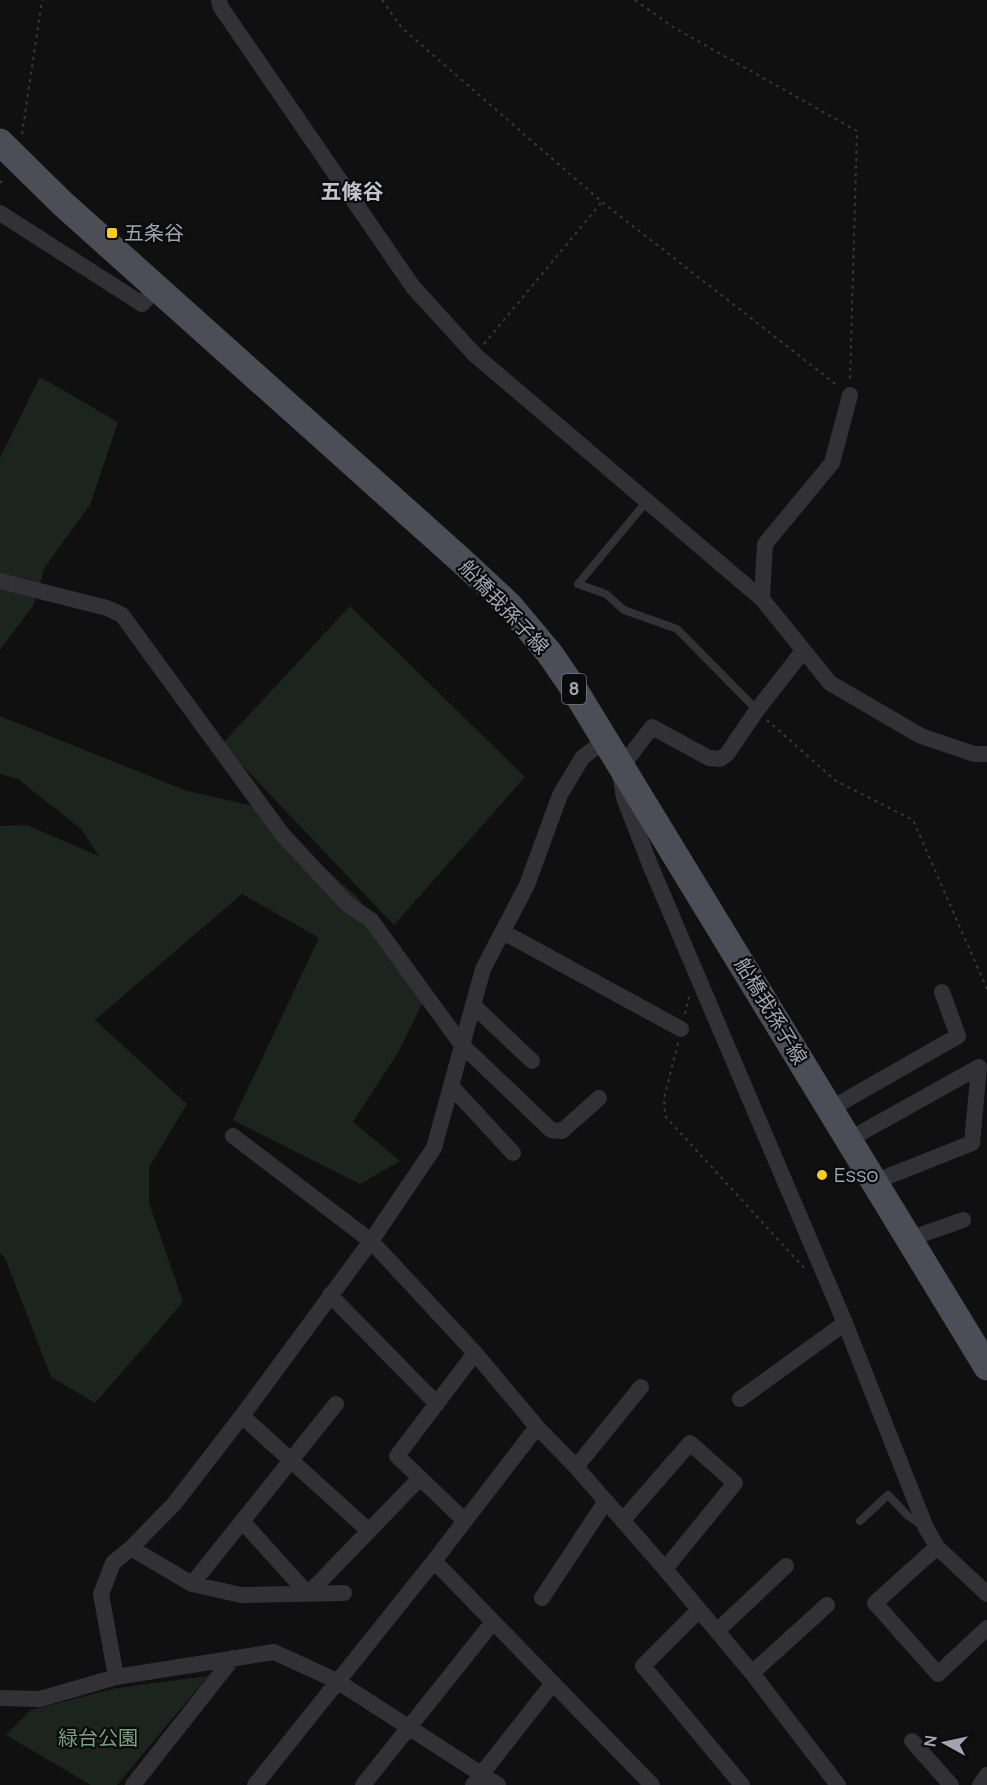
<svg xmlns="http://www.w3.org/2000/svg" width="987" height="1785" font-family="Manrope,'Noto Sans JP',sans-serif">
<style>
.green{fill:#1c241e}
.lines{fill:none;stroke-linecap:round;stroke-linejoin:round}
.path{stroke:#37383d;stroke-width:2;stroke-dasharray:3 4.5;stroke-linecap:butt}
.lane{stroke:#313136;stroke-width:8}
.street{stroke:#313136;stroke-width:16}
.primary{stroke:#4c4d56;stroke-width:27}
.poi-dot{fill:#fbcc1e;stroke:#0b0b0c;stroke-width:2}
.labels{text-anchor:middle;stroke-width:4.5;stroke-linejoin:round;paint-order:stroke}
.shield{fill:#0b0b0c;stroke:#737681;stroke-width:1.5}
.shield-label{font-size:18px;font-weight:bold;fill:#a0a4b3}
.poi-label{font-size:20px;fill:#a0a4b3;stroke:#0b0b0c;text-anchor:start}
.street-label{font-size:20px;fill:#a0a4b3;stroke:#0b0b0c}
.park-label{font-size:20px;fill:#769f7d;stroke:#0b0b0c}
.neighbourhood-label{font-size:21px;font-weight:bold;fill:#c1c3cf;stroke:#0b0b0c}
</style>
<rect width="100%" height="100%" fill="#101011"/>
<path class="green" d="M40,377l78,45 -28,83 -45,62 -12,39 -33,44v-192z
M350,606l175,171 -131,148 -172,-181z
M0,716l184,74 73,17 100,90 72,93 -30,61 -46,71 47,39 -40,23 -127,-64 86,-182 -77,-44 -147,126 92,84 -38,63v36l34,99 -88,101 -44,-26 -46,-119 -5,-5v-427l27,-1 72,31 -18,-27 -63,-50 -18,-5z
M208,1676l-91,109h-26l-85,-50 25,-25 86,-22z"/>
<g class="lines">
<path class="path" d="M382,0l20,28 200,174 236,184
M635,0l38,27 184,104 -7,249
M22,134l20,-134
M0,183l5,-6
M484,344l117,-141
M767,720l69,61 77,39 74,169
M685,1014l4,-17
M678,1043l-14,55 1,18 140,153"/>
<path class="lane" d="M647,501l-69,83 28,10 18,16 53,19 80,81
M860,1521l28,-26 20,21 15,10"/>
<path class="street" d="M219,0l1,6 193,281 62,68 287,244 68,84 91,53 53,18h13
M0,213l142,91 15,-16
M0,581l107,27 15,7 160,219 66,71 23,15 91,125 89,85 11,1 37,-33
M762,599l3,-55 67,-81 18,-68
M803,651l-46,59 -30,44 -7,5 -11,-1 -57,-31 -23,30 -11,4 6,37 27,69 194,456 81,205 11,19 50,47
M503,932l178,97
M473,1005l59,56
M451,1086l62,67
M830,1109l128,-73 -16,-44
M233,1136l138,105 104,112 62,74 39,40 89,102 87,104 86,112
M848,1140l131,-73 -7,76 -98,39
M909,1239l54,-19
M330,1295l107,109
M740,1399l105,-76
M242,1416l127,115
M576,1467l65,-80
M623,1520l67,-77 45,40 -70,86
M242,1521l66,73 112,-116
M465,1521l-68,-65 78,-103
M937,1547l-62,56 63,71 49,-46
M131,1548l61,36 49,11 103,-2
M434,1561l218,224
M192,1584l144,-180
M542,1598l64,-97
M699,1610l-56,56 99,119
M717,1631l69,-65
M752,1673l75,-68
M116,1677l-15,-83 12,-31 18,-15 43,-44 68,-88 129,-175 63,-93 49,-179 44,-84 33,-90 22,-37 23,-18
M0,1698l40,1 76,-22 158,-25 63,29 161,104
M912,1741l39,44
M133,1785l100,-127
M255,1785l179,-224 103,-134
M363,1785l130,-163
M473,1785l80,-102
M980,1785l7,-10"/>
<path class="primary" d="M0,142l63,62 401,359 45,42 41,49 24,35 413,678"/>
</g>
<g class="poi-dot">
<rect x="106" y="227" width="12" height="12" rx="3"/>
<circle cx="822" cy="1175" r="6"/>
</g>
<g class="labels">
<rect class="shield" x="562" y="674" width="24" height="30" rx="4.5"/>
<g class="shield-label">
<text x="574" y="695">8</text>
</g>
<g class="poi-label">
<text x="124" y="240">五条谷</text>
<text x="834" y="1182">Esso</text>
</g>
<g class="street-label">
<text transform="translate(504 607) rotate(47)" y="7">船橋我孫子線</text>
<text transform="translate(771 1011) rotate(59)" y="7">船橋我孫子線</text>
</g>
<g class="park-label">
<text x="98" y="1745">緑台公園</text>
</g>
<g class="neighbourhood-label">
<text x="352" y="199">五條谷</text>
</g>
</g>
<g transform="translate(945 1743) rotate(278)" stroke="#0b0b0c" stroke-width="4.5" paint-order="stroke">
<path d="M0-4.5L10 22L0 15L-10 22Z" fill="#a0a4b3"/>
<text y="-9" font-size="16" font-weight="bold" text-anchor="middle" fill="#a0a4b3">N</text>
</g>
</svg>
